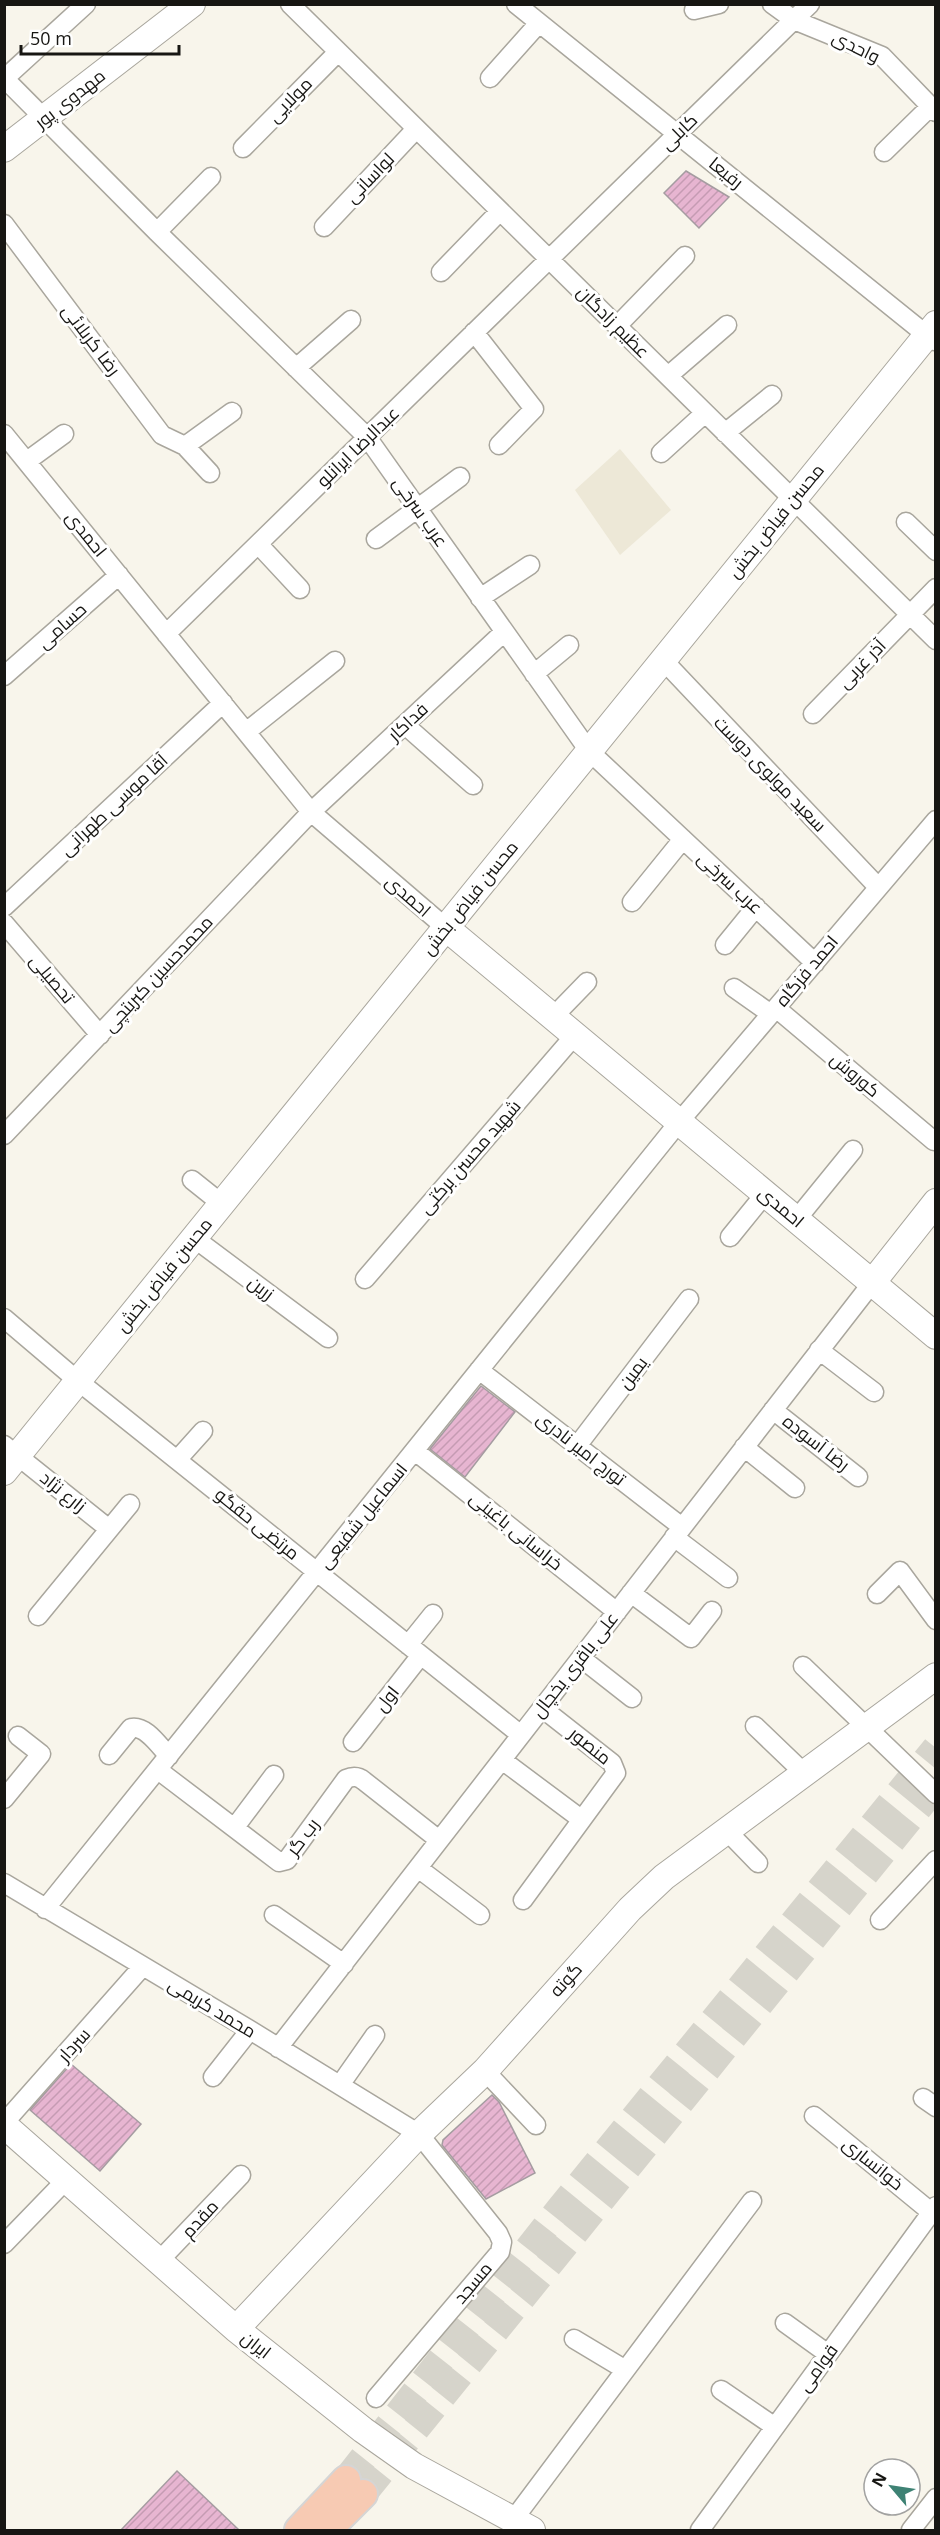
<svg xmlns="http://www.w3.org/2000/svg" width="940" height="2535" font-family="'Open Sans',Cairo,sans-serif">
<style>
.built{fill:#ede8d7}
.building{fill:url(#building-hatch);stroke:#a59ca1;stroke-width:1.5}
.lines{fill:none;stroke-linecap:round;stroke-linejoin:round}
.primary-tunnel{stroke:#d6d4cb;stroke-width:28;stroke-dasharray:28 14;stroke-linecap:butt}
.street-casing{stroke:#a9a69d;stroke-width:21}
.secondary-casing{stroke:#a9a69d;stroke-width:28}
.primary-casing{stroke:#d5d5d5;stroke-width:32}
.street{stroke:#fff;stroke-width:18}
.secondary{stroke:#fff;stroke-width:26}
.primary{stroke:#f7cab3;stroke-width:28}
.labels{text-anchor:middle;stroke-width:6;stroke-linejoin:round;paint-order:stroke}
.street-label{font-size:18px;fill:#171613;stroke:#fff}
</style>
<defs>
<pattern id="building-hatch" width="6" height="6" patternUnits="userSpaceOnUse" patternTransform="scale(1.5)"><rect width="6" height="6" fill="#e7b5d1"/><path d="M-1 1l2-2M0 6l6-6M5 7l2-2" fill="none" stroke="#c59bb3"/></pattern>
</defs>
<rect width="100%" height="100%" fill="#f8f5eb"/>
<path class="built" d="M620,449l51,61 -51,45 -45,-65z"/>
<path class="building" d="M686,171l43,26 -30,31 -35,-35z
M481,1386l34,26 -50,65 -35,-28z
M71,2064l70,60 -41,47 -70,-61z
M492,2095l7,7 36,71 -49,26 -44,-54 1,-5z
M177,2471l62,59h-118z"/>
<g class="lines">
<path class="primary-tunnel" d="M346,2480l213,-270 377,-462
M363,2494l573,-708"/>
<defs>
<path id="street" d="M290,4l646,636
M516,4l418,337
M772,4l22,16 88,36 54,56
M694,10l25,-6
M4,78l153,154 210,205 222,314 226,212
M5,78l81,-74
M490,78l49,-55
M243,148l95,-96
M884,152l46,-45
M4,224l158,211 23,11 25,27
M324,227l92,-98
M157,232l54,-55
M441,272l59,-61
M617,326l68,-70
M474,332l60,77 -35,36
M296,368l55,-48
M668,376l59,-51
M725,433l47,-38
M4,434l307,378 134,115
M185,446l47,-34
M661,453l44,-40
M27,461l37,-27
M906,522l30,29
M376,539l84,-62
M258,544l42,45
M480,598l50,-33
M166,634l644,-630
M663,660l215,227
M534,674l35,-29
M4,676l115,-101
M813,714l123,-126
M405,725l68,60
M246,732l89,-71
M632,902l51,-63
M4,907l219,-204
M4,923l96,112
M725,945l31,-38
M734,988l37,26
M776,1008l158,133
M553,1017l34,-35
M4,1135l307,-323 193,-180
M192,1180l30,24
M796,1220l57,-70
M730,1237l35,-43
M194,1238l134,100
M365,1279l210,-244
M4,1318l74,63 443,354
M819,1350l55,42
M479,1370l203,157
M773,1410l85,67
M4,1445l105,84
M577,1446l112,-147
M744,1447l51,41
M415,1451l202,161
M177,1460l26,-29
M674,1537l54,41
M631,1593l60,45 21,-27
M877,1594l23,-23 36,49
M38,1616l92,-112
M408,1645l25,-31
M581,1658l51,40
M803,1666l133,128
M755,1726l49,47
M353,1742l68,-87
M109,1755l22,-27c15,-3 28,18 38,28
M502,1760l79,59
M158,1770l121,92 8,-2 59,-81c7,-3 12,-3 18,2l75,59
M4,1799l37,-45 -23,-18
M235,1827l39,-52
M726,1830l32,33
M418,1868l62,47
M4,1883l246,147 169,104 79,99 4,9 -2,10 -124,146
M523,1900l93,-127 -4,-10 -70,-55
M45,1909l634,-787 257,-302
M274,1915l70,49
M880,1920l56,-60
M278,2048l594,-765
M485,2071l51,54
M213,2077l37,-47
M340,2085l35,-50
M923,2098l13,9
M814,2116l117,96
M4,2123l139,-157
M4,2244l62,-64
M158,2262l83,-87
M785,2323l43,31
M574,2339l50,30
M721,2390l54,37
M513,2520l239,-319
M700,2530l236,-324
M911,2530l25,-32"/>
<path id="secondary" d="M4,149l188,-145
M445,927l491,409
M872,1283l64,-81
M4,1472l932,-1148
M4,2125l232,204 127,101 51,36 118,64
M236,2329l183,-195 66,-63 145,-162 34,-32 272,-201"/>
<path id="primary" d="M299,2530l47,-50
M327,2530l36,-36"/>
</defs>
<use href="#street" class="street-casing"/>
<use href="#secondary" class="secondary-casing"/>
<use href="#primary" class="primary-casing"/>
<use href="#street" class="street"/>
<use href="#secondary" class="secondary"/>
<use href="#primary" class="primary"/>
</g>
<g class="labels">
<g class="street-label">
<text transform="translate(856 47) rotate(26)" y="6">واحدی</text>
<text transform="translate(70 99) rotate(-38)" y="6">مهدوی پور</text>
<text transform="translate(290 100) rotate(-46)" y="6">مولایی</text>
<text transform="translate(679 132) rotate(-44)" y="6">کابلی</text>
<text transform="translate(726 173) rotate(39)" y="6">رفیعا</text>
<text transform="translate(370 178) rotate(-46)" y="6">لواسانی</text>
<text transform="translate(613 322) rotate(45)" y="6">عظیم زادگان</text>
<text transform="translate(91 340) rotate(53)" y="6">رضا کربلائی</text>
<text transform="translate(358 447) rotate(-44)" y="6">عبدالرضا ایرانلو</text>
<text transform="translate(420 512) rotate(55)" y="6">عرب سرخی</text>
<text transform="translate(776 521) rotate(-51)" y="6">محسن فیاض بخش</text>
<text transform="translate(86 534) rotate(51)" y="6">احمدی</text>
<text transform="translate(62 626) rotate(-42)" y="6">حسامی</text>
<text transform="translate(862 664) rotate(-46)" y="6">آذر غربی</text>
<text transform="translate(408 722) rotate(-43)" y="6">فداکار</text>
<text transform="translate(770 774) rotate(46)" y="6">سعید مولوی دوست</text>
<text transform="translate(114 805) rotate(-43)" y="6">آقا موسی طهرانی</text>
<text transform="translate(730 883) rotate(43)" y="6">عرب سرخی</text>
<text transform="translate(408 896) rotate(41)" y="6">احمدی</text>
<text transform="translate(470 898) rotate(-51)" y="6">محسن فیاض بخش</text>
<text transform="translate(807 971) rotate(-50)" y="6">احمد فزگاه</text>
<text transform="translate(158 974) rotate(-47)" y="6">محمدحسین کبریتچی</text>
<text transform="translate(52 979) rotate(50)" y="6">تحصیلی</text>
<text transform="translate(855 1075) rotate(40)" y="6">کوروش</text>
<text transform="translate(470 1157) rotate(-49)" y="6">شهید محسن برکتی</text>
<text transform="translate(781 1207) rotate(40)" y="6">احمدی</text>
<text transform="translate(164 1275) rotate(-51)" y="6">محسن فیاض بخش</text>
<text transform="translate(261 1288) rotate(37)" y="6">زرین</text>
<text transform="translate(633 1373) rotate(-53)" y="6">یمین</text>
<text transform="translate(816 1443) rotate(38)" y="6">رضا آسوده</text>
<text transform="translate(581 1449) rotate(38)" y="6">تورج امیر نادری</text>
<text transform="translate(63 1492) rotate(39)" y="6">زارع نژاد</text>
<text transform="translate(363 1516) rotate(-51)" y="6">اسماعیل شفیعی</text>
<text transform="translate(257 1524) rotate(39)" y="6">مرتضی حقگو</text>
<text transform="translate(516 1531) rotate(39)" y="6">خراسانی باغینی</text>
<text transform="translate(575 1665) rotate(-52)" y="6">علی باقری یخچال</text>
<text transform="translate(387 1699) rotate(-52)" y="6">اول</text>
<text transform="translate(590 1746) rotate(39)" y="6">منصور</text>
<text transform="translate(303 1837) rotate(-53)" y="6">رب گر</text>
<text transform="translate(566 1980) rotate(-48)" y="6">گوته</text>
<text transform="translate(212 2008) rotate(31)" y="6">محمد کریمی</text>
<text transform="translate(74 2045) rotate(-48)" y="6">سردار</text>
<text transform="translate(873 2164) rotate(39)" y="6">خوانساری</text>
<text transform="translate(200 2219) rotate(-47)" y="6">مقدم</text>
<text transform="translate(473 2283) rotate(-50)" y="6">مسجد</text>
<text transform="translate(256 2345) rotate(38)" y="6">ایران</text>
<text transform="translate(818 2368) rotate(-54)" y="6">قوامی</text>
</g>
</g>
<rect width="940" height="2535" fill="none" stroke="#171613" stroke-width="12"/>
<g transform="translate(892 2487) rotate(299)"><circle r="28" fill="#ffffff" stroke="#a2a2a1" stroke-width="1.5"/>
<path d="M0-4.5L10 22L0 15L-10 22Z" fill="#3e8274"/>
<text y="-9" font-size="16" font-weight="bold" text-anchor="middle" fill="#171613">N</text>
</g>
<path d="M21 45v9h158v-9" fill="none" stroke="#171613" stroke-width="3"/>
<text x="30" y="45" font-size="18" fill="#171613" stroke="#ffffff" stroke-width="4.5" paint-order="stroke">50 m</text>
</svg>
